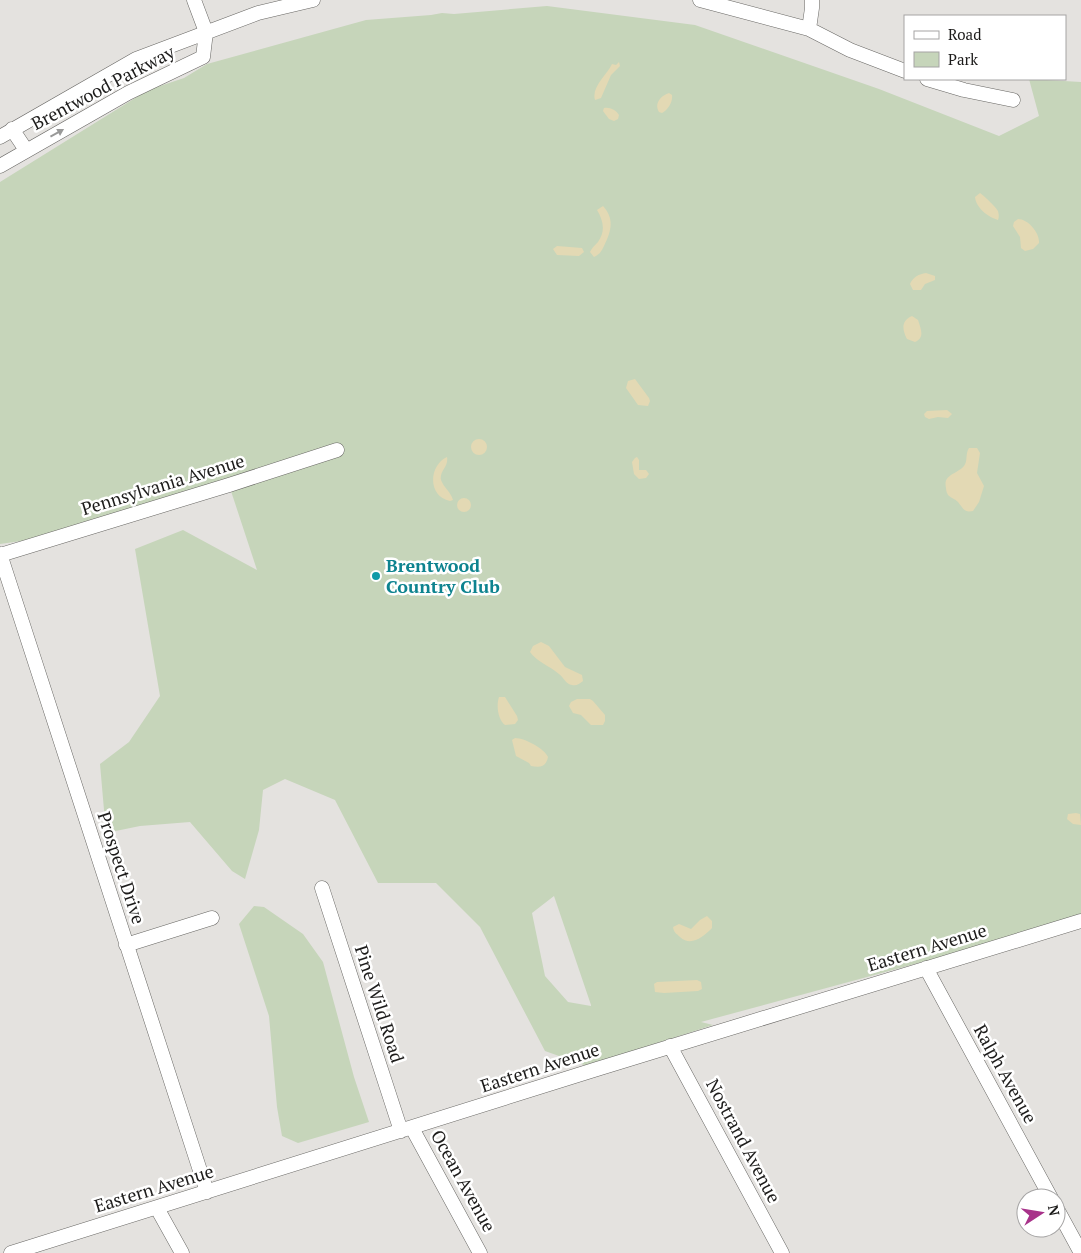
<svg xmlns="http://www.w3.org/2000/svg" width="1081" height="1253" font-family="'PT Serif',serif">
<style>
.green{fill:#c6d5ba;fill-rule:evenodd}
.sand{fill:#e3d9b4}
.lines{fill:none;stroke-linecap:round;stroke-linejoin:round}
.street-casing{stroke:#686764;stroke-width:15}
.street{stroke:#fff;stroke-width:14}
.oneway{fill:#999998}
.culture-dot{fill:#0f9aa8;stroke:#fff;stroke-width:2}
.labels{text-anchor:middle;stroke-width:5;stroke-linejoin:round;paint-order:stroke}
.street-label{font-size:18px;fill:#1d1c1b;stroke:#fff}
.culture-label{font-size:18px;font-weight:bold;fill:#0d838f;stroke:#fff;text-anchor:start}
</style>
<rect width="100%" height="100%" fill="#e4e2df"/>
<path class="green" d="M547,6l148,19 184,64 120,47 40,-20 -10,-37 52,3v837l-380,103 12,3 -126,41 -42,-15 -65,-124 -44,-44h-58l-43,-83 -50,-21 -22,11 -4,40 -14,49 -13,-8 -42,-49 -50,4 -34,7 -6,-69 29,-22 31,-46 -25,-147 48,-19 74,40 -28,-85 -159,49 -70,10v-362l148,-92 36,-12 23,-14 159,-44 65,-5 11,-2 12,1zM554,896l37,109v1l-23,-4 -23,-26 -13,-63z
M254,906l10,1 39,27 20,28 31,115 15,45 -71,21 -16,-7 -5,-29 -8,-91 -30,-92z"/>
<path class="sand" d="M619,62l1,4 -9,9 -10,23 -6,2c-4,-13 12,-25 17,-36l4,1z
M669,93l3,2c1,7 -4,15 -10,18l-3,-1c-5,-8 1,-16 10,-19z
M604,108c6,-1 12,2 15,7l-1,4 -4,2 -5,-2 -6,-8z
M980,193c3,2 16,14 18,18 1,4 1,6 0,9 -10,-3 -22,-12 -23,-23z
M603,206c12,13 8,26 1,40 -3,6 -4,8 -10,11l-4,-5c2,-4 4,-6 8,-10 8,-11 5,-22 -1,-32z
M1018,219c10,0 22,14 21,24l-6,6 -8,2 -4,-3 -1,-11 -7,-11 1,-4z
M557,246l25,2 2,4 -5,4 -22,-1 -4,-6z
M926,273l9,3v4l-10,4 -4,6h-8l-3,-6c3,-7 9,-10 16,-11z
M912,316l6,4c3,9 7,18 -3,22l-8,-3c-5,-10 -6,-18 5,-23z
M635,379l14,19 1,3 -2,5 -10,-1 -12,-17 2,-7z
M947,410l5,4 -4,4 -10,-1 -9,2 -4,-2 -1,-3 3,-3z
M471 447a8 8 0 1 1 16 0a8 8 0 1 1-16 0Z
M969,448h8l3,5 -3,20 7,13 -5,16 -6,9c-9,2 -10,-3 -15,-9 -3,-3 -7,-4 -10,-7 -1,-2 -2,-4 -2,-7 -3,-14 10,-13 18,-22 4,-5 1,-12 5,-18z
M447,457c2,10 -8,14 -6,23 3,8 10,12 12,20l-3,1c-22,-4 -22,-35 -3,-44z
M637,457l2,3v10h7l3,4 -3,4 -7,1 -5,-5 -2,-12 3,-4z
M457 505a7 7 0 1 1 14 0a7 7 0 1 1-14 0Z
M541,642l8,4 16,21 17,8 1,6c-4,3 -6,5 -11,4 -6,-1 -8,-7 -13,-11 -9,-8 -22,-12 -29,-22l3,-6z
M499,697h6l12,19 1,4 -3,4 -10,1c-7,-6 -9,-19 -6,-28z
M577,699h13l3,2 12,14v6l-2,4h-12l-10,-10 -8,-2 -4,-7 2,-4z
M515,738c10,0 30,11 33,19 -2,10 -8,11 -17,9l-2,-3 -13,-7 -4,-16z
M1076,813l4,1 1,11 -8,-1 -6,-5 1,-5z
M707,916l5,5v7c-9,9 -21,19 -32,9 -4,-4 -6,-4 -7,-10l6,-3 12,5 9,-9z
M697,980l4,2 1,7 -4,2 -34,2 -9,-1 -1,-8 3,-2z"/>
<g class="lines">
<defs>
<path id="street" d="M700,0l109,29 41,21 55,21
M809,29l3,-21v-8
M927,79l37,11 49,10
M12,129l14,21
M0,137l136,-78 122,-46 55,-13
M0,166l128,-73 75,-36 3,-25 -12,-32
M0,554l207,638
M0,555l229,-70 108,-35
M322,888l79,243
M126,945l86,-27
M926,968l125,230
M670,1046l112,207
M412,1128l68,125
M1056,1207l25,46
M157,1208l25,45
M11,1253l586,-184 484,-148"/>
</defs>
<use href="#street" class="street-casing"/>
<use href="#street" class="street"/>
</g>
<defs><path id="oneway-solid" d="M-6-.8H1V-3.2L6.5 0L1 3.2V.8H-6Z" transform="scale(1.25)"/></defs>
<use class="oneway" href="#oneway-solid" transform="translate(57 133) rotate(-29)"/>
<circle class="culture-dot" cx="376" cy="576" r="5"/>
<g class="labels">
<g class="street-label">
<text transform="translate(103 88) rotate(-28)" y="6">Brentwood Parkway</text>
<text transform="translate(163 485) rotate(-17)" y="6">Pennsylvania Avenue</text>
<text transform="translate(121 868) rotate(72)" y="6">Prospect Drive</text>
<text transform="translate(927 948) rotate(-17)" y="6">Eastern Avenue</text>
<text transform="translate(379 1004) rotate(72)" y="6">Pine Wild Road</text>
<text transform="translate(540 1068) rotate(-18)" y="6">Eastern Avenue</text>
<text transform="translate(1005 1074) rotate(61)" y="6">Ralph Avenue</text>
<text transform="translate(743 1141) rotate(62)" y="6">Nostrand Avenue</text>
<text transform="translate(463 1181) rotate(61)" y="6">Ocean Avenue</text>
<text transform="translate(154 1189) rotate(-17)" y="6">Eastern Avenue</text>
</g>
<g class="culture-label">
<text x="386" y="572">Brentwood<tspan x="386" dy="21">Country Club</tspan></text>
</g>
</g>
<rect x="904" y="15" width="162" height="65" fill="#ffffff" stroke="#a5a4a4"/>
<rect x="914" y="31" width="25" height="8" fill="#ffffff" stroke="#a5a4a4"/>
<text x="948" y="40" font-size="15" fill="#1d1c1b">Road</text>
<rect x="914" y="52" width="25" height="15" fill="#c6d5ba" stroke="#a5a4a4"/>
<text x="948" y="65" font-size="15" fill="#1d1c1b">Park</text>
<g transform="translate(1041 1213) rotate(78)"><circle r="24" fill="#ffffff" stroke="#a5a4a4"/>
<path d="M0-4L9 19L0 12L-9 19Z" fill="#a8328a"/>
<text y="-8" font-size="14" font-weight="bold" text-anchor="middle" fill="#1d1c1b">N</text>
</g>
</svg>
